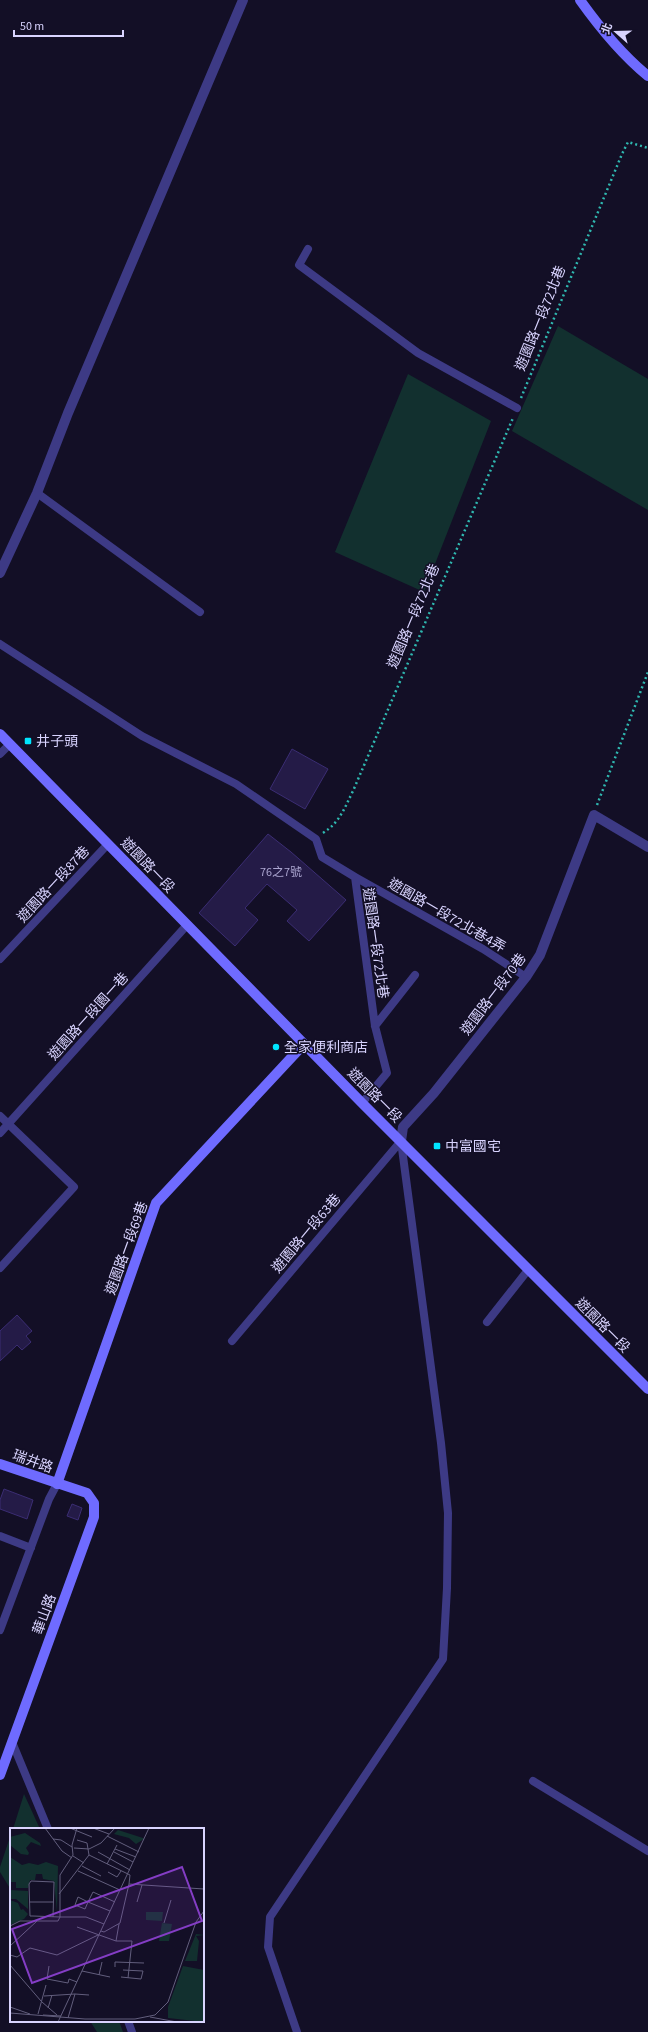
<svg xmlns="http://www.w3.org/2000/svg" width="648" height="2032" font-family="'Source Sans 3','Noto Sans TC',sans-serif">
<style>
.green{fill:#12302f}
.building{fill:#241b47;stroke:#3b2d73}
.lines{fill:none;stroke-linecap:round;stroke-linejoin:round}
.path{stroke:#2fb8b0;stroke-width:2.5;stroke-dasharray:2 3;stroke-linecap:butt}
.lane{stroke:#3d3a85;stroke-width:8}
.street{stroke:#3d3a85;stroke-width:10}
.secondary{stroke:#6f6bff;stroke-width:10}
.poi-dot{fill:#00e5ff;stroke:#130f26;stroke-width:1.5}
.labels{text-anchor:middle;stroke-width:3;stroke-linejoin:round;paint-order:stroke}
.number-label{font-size:12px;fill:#aca6d1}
.street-label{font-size:14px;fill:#d9d4ff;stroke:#130f26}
.poi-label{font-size:14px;fill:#d9d4ff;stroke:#130f26;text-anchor:start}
.inset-road{fill:none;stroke:#625e7d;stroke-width:1}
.view{fill:#843dc5;fill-opacity:0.15;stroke:#843dc5;stroke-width:2}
.inset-edge{fill:none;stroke:#d9d4ff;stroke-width:2}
</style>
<rect width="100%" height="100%" fill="#130f26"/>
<path class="green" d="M558,326l90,53v131l-136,-79z
M408,374l83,47 -67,171 -89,-40z
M24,1794l16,35h-27z
M11,1834v56l-11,-18v-5z
M90,2021h29l4,11h-26z"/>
<path class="building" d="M292,749l36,20 -23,40 -35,-20z
M268,834l23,18 55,48 -37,41 -22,-20 10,-11 -30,-26 -22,24 13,12 -23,26 -36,-33z
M17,1315l15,16 -6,5 5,6 -9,8 -5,-5 -17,16v-30z
M4,1489l29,11 -6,19 -27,-10v-9z
M72,1504l10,4 -4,12 -11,-4z"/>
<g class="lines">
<path class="path" d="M521,398l101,-244 6,-12 20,6
M597,805l51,-133
M323,833c17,-11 21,-24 30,-42l160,-373"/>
<path class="lane" d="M308,249l-9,16 119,88 99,55
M37,493l163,119
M0,644l142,92 94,48 80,55 6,18 33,20 20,149 12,47 -25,30
M0,754l10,-10
M355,877l128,72 43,28
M0,959l108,-115
M375,1026l40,-51
M0,1116l74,71 -74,81
M0,1133l187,-208
M487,1322l41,-52
M232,1341l169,-200
M0,1536l31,12
M0,1630l49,-131 8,-15
M12,1742l36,87
M533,1781l115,70
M128,2021l4,11
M297,2032l-29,-85 2,-30 173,-258 4,-71 1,-75 -7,-70 -40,-302"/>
<path class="street" d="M0,573l37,-80 31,-80 175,-413
M401,1141l2,-14 31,-34 92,-116 14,-22 54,-140 54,32"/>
<path class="secondary" d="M580,0c20,28 41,54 68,76
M0,734l362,369 286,286
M0,1464l87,29 7,10v14l-94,258
M57,1484l99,-281 148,-159"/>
</g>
<g class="poi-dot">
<rect x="24" y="737" width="8" height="8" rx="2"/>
<circle cx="276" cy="1047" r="4"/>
<rect x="433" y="1142" width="8" height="8" rx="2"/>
</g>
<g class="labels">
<g class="number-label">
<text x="281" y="876">76之7號</text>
</g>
<g class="street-label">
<text transform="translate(540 318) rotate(-68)" y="5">遊園路一段72北巷</text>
<text transform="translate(413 616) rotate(-67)" y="5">遊園路一段72北巷</text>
<text transform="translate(148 865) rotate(46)" y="5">遊園路一段</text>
<text transform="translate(53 884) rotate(-47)" y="5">遊園路一段87巷</text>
<text transform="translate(447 915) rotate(30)" y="5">遊園路一段72北巷4弄</text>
<text transform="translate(376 943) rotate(82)" y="5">遊園路一段72北巷</text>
<text transform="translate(493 994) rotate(-53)" y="5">遊園路一段70巷</text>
<text transform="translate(88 1016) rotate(-48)" y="5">遊園路一段園一巷</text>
<text transform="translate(375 1095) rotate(45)" y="5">遊園路一段</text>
<text transform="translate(306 1233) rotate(-50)" y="5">遊園路一段63巷</text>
<text transform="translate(126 1248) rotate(-70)" y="5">遊園路一段69巷</text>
<text transform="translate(603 1325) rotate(45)" y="5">遊園路一段</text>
<text transform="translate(33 1461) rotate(20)" y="5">瑞井路</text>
<text transform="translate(44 1614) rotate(-70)" y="5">華山路</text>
</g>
<g class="poi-label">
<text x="36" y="746">井子頭</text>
<text x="284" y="1052">全家便利商店</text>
<text x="445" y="1151">中富國宅</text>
</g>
</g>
<g transform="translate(10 1828)">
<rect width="194" height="194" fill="#130f26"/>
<path d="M108,2l25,8 1,1 -8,5 -7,-6 -15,-4zM15,5l15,10 1,3 -10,-4 -5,6 3,5 -1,2 -7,-1 -11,-9v-8zM0,29l12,8 7,-2 9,2 8,-3 12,4 -1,46 -3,-31 -11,-2 -1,-5h-6l-1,6h-5l-2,8h-12v-6h-6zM0,62l18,1v18l-12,-10h-6zM0,72l8,3 3,7 2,-1 5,5 -4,5 -14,6zM136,84h17l-1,9 -16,-1zM152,95l10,1 -3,17h-10zM186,106l8,1 -8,1 3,5 -2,20h-12zM173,138l21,4v52l-36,-4v-11z" fill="#12302f"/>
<path class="inset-road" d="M35,0l17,23 10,7M60,0l22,9M83,0l16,6M97,8l32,16M43,11l8,1 11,7M67,12l10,3 2,12M64,20l15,1 12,-6 14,-15M105,21l21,8M88,24l32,18M104,24l19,10M79,27l41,20 -1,9 75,5M63,28l11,7M97,36l10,-19M72,38l19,10M68,43l42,19M98,44l9,5 4,-6M49,66l30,-39M19,74h25M127,74l5,-17M100,83l-22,-9 -10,-5 -3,8 10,4 3,-7 5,-10 22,10M43,89l1,-35 -23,-1 -2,3 1,32h3l27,1h26l18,7M50,89v-42l13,-20 -1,-10 5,-17M154,95l7,-23M0,98l10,-5h38l2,-4M67,99l39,14h16l-4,37M91,103l3,1 16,-9 9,-39M106,113l3,-17M0,118l27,-25M0,127l7,2 13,-9 27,7 41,-20M0,137l31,36M39,138l-2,13 21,4 1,-4 8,3M105,139v-5l29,1M72,143l28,6M89,147l3,-13M111,149l20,2 2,-8 -20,-1M65,166l14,1M34,168l31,-2 -7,24M32,174l15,13M0,179l20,7M38,180l4,-13M0,185l75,6h50l20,-4 13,-13 28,-80 8,-11M28,186l8,-29M33,187l18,1M140,189l27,5M48,194l91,-194"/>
<path class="view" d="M172,39l20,54 -170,62 -20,-54z"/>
<rect width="194" height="194" class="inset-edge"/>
</g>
<g transform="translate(616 32) rotate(290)" stroke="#130f26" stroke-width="3" paint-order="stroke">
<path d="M0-3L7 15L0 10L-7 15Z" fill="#d9d4ff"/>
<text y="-6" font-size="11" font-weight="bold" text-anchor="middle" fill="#d9d4ff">北</text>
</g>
<path d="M14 30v6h109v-6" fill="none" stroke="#d9d4ff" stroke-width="2"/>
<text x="20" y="30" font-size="12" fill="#d9d4ff" stroke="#130f26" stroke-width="3" paint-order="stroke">50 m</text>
</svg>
